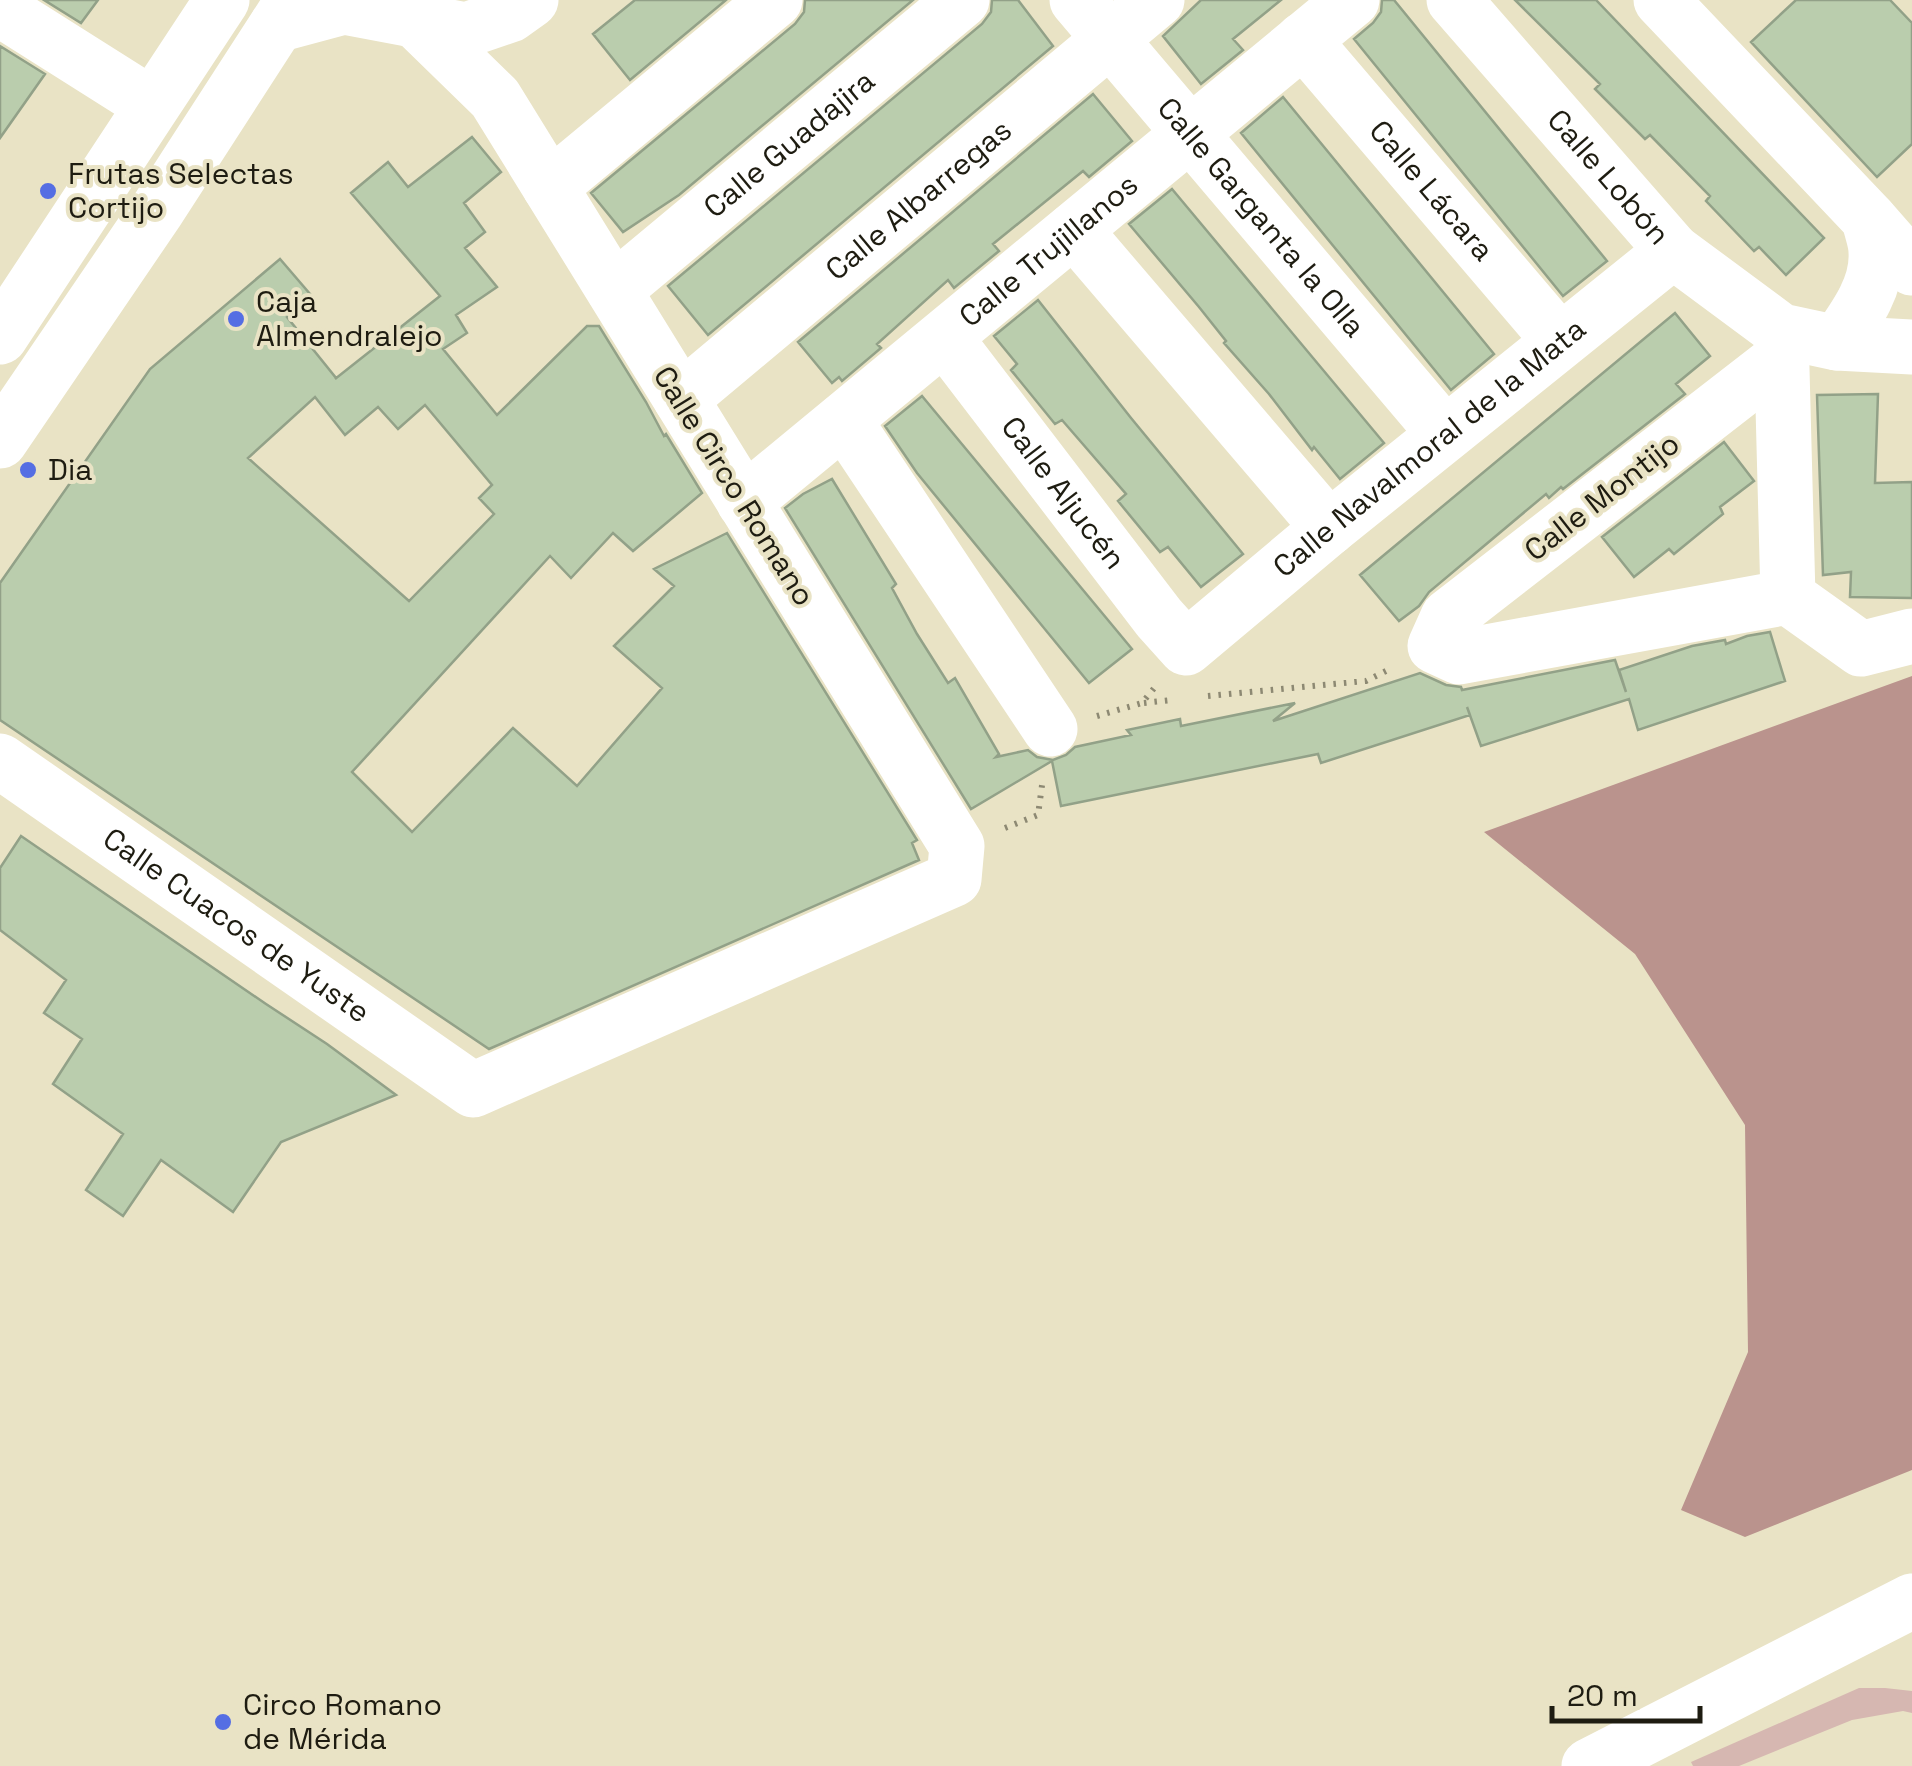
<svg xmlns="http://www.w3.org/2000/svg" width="1912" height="1766" font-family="'Space Grotesk',sans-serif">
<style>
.green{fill:#d6b7b1}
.forest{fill:#ba938d}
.building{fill:#bacdad;stroke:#92a188;stroke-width:2.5;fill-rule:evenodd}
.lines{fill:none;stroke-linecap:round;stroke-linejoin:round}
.path{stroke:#8d8973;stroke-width:6;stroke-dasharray:2.5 8;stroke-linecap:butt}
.minor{stroke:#fff;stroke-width:55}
.major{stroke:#fff;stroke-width:55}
.poi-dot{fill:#556ee3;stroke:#e9e3c5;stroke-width:4}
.labels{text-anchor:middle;stroke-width:8;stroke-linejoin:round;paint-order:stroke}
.street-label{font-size:30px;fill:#1e1c11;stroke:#e9e3c5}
.poi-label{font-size:30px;fill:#1e1c11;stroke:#e9e3c5;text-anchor:start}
</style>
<rect width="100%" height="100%" fill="#e9e3c5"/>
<path class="green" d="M1859,1688h26l27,3v22l-9,-2 -51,9 -113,46h-46l-2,-4z"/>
<path class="forest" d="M1912,676v794l-167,67 -64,-27 67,-158 -3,-227 -110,-171 -151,-122z"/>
<path class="building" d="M44,0h54l-17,23z
M635,0h91l-96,80 -37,-46z
M805,0h108l-234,195 -56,37 -32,-39 204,-169 9,-12z
M992,0h26l35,46 -345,289 -40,-49 314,-262 9,-12z
M1201,0h80l-48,39 10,11 -42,34 -38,-48z
M1382,0h12l213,261 -44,35 -209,-257 19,-16 8,-11z
M1515,0h81l228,238 -38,37 -27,-28 -5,4 -48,-50 4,-5 -60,-61 -5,4 -50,-50 5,-5z
M1796,0h94l22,23v121l-35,33 -126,-135z
M0,46l45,28 -45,64z
M1093,94l39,47 -43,36 -6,-6 -90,73 6,7 -45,37 -6,-8 -71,64 4,4 -39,33 -3,-4 -7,6 -34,-41z
M1283,97l211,257 -43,36 -210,-257z
M472,137l29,35 -37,31 21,29 -20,16 32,39 -41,28 11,18 -24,16 54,66 90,-89h12l47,76 18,34 2,-2 36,59 -69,58 -20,-18 -42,45 -21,-22 -198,216 60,60 101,-104 64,58 85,-98 -48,-42 60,-60 -20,-17 73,-36 190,307 -5,3 7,17 -430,189 -489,-329v-137l150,-214 130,-110 30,35 -23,23 49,61 -1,1 105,-83 -89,-103 37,-31 20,25zM315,397l30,38 33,-28 20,22 27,-24 67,80 -13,13 15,16 -85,87 -161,-143z
M1172,189l212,254 -44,36 -26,-32 -2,3 -43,-56 -45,-51 2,-2 -27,-34 -70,-83z
M1038,300l93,118 112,136 -42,33 -33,-40 -8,5 -42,-51 8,-7 -64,-74 -7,4 -44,-54 6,-6 -23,-28z
M1675,313l35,43 -34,28 9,10 -122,95 -2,-2 -12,11 -3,-4 -117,98 -10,14 -20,15 -39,-46z
M1878,394l-3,89 37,-1v116l-62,-1 1,-25 -28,3 -6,-180z
M922,396l210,253 -43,34 -172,-210 -32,-47z
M1724,442l30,39 -34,26 3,7 -49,40 -5,-5 -35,28 -32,-40z
M832,479l64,105 -4,4 25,46 31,49 7,-5 44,76 -3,3 32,-7 9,7 16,3 13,-5 9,-8 56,-12 -4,-5 53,-11 1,7 114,-23 -22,18 147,-48 26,12 15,2 1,3 153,-30 11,32 -7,-22 73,-24 33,-6 1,4 21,-8 23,-4 15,49 -147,49 -9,-31 -148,47 -14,-39 3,8 -149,48 -3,-9 -257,52 -9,-45 -81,48 -186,-301 18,-14z
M21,836l245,168 61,40 69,51 -115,47 -48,70 -72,-52 -38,56 -37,-26 37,-56 -70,-50 29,-45 -38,-26 22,-33 -66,-50v-62z"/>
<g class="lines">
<path class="path" d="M1208,696l158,-15 26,-13
M1144,703l27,-3
M1097,716l45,-13 13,-16
M1005,828l33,-13 5,-37"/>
<g class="minor">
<path id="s1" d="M1077,0l368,434"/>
<path id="s2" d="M1454,0l219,251 108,80 56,12 75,4"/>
<path d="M1661,0l208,219 43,49"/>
<path d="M0,9l152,96"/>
<path d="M277,25l67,-18 122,23 44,-15 21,-15"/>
<path id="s3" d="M1303,40l257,301"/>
<path d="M550,187l225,-187"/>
<path d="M1074,230l255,298"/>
<path id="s4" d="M614,290l348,-290"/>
<path d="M1781,331l7,266"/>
<path id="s5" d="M945,338l214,280 27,30 143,-120 344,-277"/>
<path d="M1837,343c19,-27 41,-57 39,-91 0,-11 -5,-22 -7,-33"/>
<path d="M1782,358l-334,259 -13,29 24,11 329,-60"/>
<path id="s6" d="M681,399l476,-399"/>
<path d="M844,420l206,309"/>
<path id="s7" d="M744,502l608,-502"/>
<path d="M1788,597l73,52 51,-13"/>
<path id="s8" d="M0,761l473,329 481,-211 3,-33 -462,-748 -78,-76 -17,-22"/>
<path d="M1589,1766l323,-165"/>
</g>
<path class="major" d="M0,337l222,-337
M0,441l156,-229 137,-212"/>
</g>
<g class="poi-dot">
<circle cx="48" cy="191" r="10"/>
<circle cx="236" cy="319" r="10"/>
<circle cx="28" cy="470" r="10"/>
<circle cx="223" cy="1722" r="10"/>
</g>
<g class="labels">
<g class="street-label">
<text dy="10" stroke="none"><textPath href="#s4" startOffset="228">Calle Guadajira</textPath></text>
<text dy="10" stroke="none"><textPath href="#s2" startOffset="235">Calle Lobón</textPath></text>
<text dy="10" stroke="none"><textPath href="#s3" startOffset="198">Calle Lácara</textPath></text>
<text dy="10" stroke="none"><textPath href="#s6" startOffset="310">Calle Albarregas</textPath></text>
<text dy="10" stroke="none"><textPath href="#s1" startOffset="285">Calle Garganta la Olla</textPath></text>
<text dy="10" stroke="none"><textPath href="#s7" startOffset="395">Calle Trujillanos</textPath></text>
<text dy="10" stroke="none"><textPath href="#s5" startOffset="708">Calle Navalmoral de la Mata</textPath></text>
<text transform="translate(734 486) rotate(58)" y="10">Calle Circo Romano</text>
<text dy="10" stroke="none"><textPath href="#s5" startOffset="195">Calle Aljucén</textPath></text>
<text transform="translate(1602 497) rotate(-38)" y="10">Calle Montijo</text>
<text dy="10" stroke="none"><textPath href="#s8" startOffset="288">Calle Cuacos de Yuste</textPath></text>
</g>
<g class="poi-label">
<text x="68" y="184">Frutas Selectas<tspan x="68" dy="34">Cortijo</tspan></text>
<text x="256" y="312">Caja<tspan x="256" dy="34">Almendralejo</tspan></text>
<text x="48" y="480">Dia</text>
<text x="243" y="1715">Circo Romano<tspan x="243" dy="34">de Mérida</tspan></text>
</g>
</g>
<path d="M1552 1706v15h148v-15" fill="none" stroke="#1e1c11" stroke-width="5"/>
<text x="1567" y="1706" font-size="30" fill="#1e1c11" stroke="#e9e3c5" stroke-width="8" paint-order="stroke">20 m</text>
</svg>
